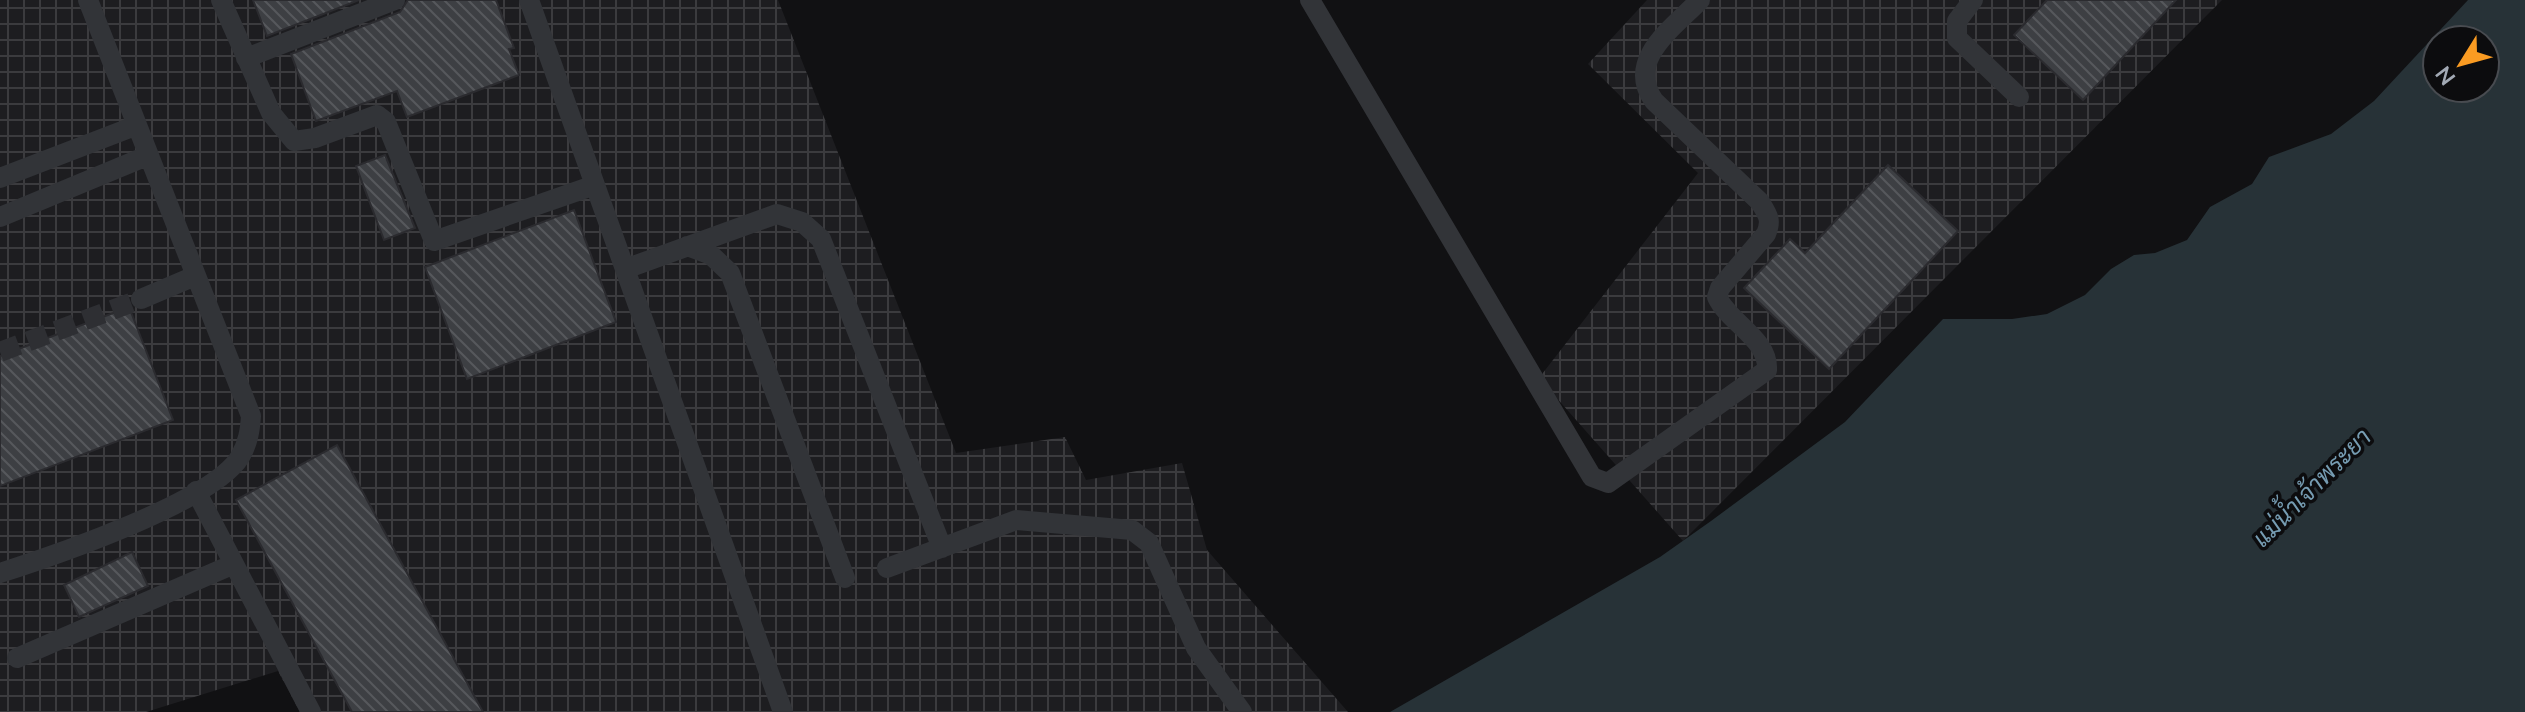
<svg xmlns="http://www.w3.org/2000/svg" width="2525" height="712" font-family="Mulish,Sarabun,sans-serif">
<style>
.industrial{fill:url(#industrial-grid)}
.water{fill:#273237;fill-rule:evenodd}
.building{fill:url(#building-back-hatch);stroke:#2b2b2f;stroke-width:2}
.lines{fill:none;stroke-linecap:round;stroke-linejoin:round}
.minor-tunnel{stroke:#2e2f33;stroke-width:20;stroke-dasharray:20 10;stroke-linecap:butt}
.minor{stroke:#323438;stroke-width:20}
.labels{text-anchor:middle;stroke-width:7;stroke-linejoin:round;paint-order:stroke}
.water-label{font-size:24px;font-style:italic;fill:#769cb2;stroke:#0c0c0e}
</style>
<defs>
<pattern id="industrial-grid" width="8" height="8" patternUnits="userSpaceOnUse" patternTransform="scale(2)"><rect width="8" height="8" fill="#1d1d20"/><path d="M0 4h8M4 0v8" fill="none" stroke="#3b3b3e"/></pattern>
<pattern id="building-back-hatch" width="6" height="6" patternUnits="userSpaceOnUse" patternTransform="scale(2)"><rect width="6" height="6" fill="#3d3f43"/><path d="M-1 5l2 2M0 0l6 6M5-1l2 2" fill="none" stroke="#56585c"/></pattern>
</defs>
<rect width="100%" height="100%" fill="#111113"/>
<path class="industrial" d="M0,0h778l178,453 109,-16 21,43 96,-17 25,87 141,162h-1048l-22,-41 -132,41h-146z
M1647,0h575l-539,541 -144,-163 159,-205 -110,-109z"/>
<path class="water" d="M2468,0h57v712h-1135l270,-155 51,-36 134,-99 98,-103h69l35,-5 38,-19 26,-26 23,-14 21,-2 32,-13 23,-33 42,-23 17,-27 62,-23 43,-33zM2437,40h48v48h-48z"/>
<path class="building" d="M253,0h106l-92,36z
M408,0h88l18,48 -5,1 10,26 -112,42 -10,-26 -81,30 -25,-67 109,-42z
M2047,0h129l-93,100 -69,-65z
M385,155l30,73 -31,12 -28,-74z
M1888,165l70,66 -129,138 -85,-81 46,-49 15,14z
M574,210l42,112 -149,57 -42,-112z
M129,307l44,113 -173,66v-130z
M337,445l146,267h-131l-116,-212z
M132,552l16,34 -69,31 -15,-32z"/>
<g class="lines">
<path class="minor-tunnel" d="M0,352l141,-53"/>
<path class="minor" d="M221,0l50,113 23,28 21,-3 62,-23 9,7 48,119 161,-56
M529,0l254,712
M1310,0l282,477 16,6 159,-113c2,-31 -38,-47 -50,-73l3,-9 46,-54c6,-14 2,-19 -6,-32l-106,-101c-29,-41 19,-73 46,-101
M1973,0l-16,21v17l62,59
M246,58l149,-58
M0,178l135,-52
M0,217l147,-61
M687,246l24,9 19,18 115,305
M625,269l152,-55 25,8 19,17 121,309
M141,299l54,-23
M196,491l115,221
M887,568l129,-48 116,10 17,13 47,105 46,64
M0,573c53,-17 212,-71 240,-116 8,-14 10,-26 11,-41l-163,-416
M17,658l217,-94"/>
</g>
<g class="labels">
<g class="water-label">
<text transform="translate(2312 488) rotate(-45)" y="8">แม่น้ำเจ้าพระยา</text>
</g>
</g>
<g transform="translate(2461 64) rotate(233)"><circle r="38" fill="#0c0c0e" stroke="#484b50" stroke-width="2"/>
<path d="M0-6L14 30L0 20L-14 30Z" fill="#fa9b22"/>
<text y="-12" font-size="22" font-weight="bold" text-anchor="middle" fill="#a2a9b4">N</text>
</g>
</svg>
